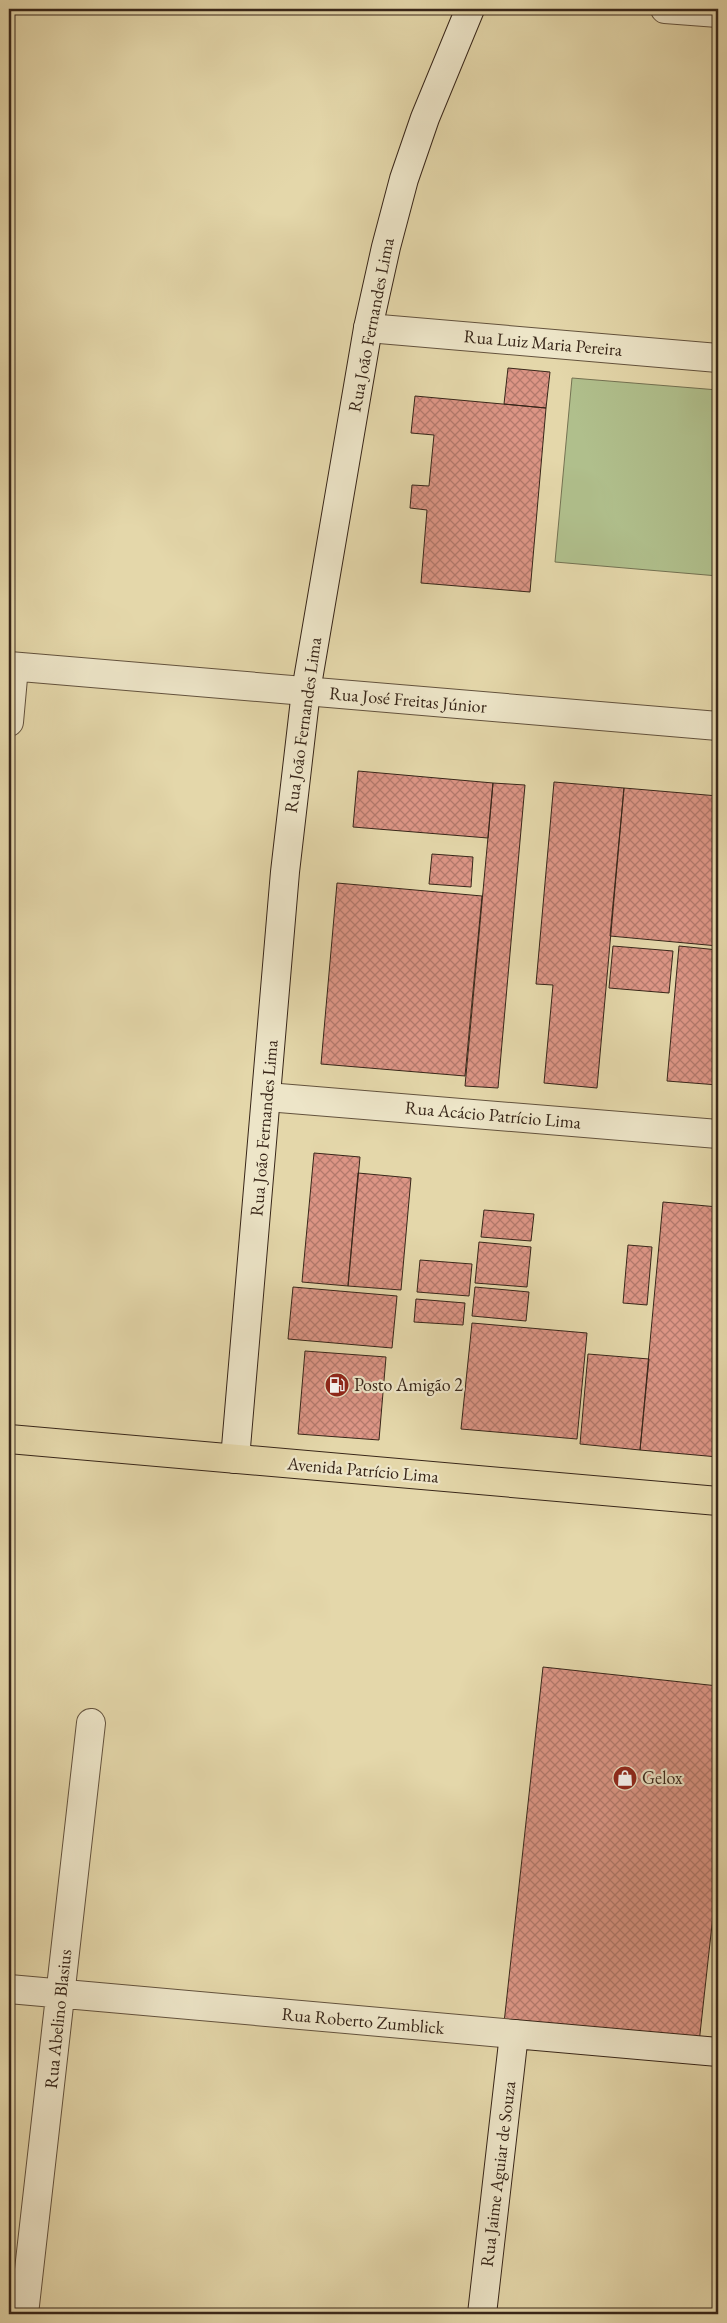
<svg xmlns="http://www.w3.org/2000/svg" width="727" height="2323" font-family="'EB Garamond',serif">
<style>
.garden{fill:#b0bf8c;stroke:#747252}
.building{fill:url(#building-cross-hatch);stroke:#382619}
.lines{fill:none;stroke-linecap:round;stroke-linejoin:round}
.street-casing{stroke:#63523d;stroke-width:30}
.secondary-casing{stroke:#382619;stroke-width:30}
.primary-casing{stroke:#382619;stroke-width:30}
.street{stroke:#ede5c8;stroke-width:28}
.secondary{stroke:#ede5c8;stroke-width:28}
.primary{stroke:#e4d7aa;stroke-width:28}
.labels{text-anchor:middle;stroke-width:4.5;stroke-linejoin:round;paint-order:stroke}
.street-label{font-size:18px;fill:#382619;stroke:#ede5c8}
.poi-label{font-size:18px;fill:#382619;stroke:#ede5c8;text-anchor:start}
</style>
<defs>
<pattern id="building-cross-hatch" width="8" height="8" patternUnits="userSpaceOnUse" patternTransform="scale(1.25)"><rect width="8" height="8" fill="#dc9585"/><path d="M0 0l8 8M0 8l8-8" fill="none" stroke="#b3796c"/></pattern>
</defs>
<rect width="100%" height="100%" fill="#e4d7aa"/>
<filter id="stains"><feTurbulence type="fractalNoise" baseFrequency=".004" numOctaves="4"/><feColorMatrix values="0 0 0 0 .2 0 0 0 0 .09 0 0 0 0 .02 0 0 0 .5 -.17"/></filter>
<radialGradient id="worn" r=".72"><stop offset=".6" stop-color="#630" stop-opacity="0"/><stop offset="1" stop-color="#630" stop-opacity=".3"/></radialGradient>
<path class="garden" d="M572,378l146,12v186l-163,-14z"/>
<path class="building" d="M508,368l42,4 -4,36 -42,-4z
M415,396l131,12 -16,184 -109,-9 6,-73 -17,-2 2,-23 17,1 5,-51 -23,-2z
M358,771l135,12 -5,55 -135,-11z
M554,782l70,6 -27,300 -53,-5 9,-98 -17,-1z
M493,783l32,2 -27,303 -33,-2z
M624,788l94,8v150l-108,-10z
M432,854l41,3 -2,30 -42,-3z
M337,883l145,13 -17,180 -144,-12z
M613,946l60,5 -4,42 -60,-5z
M679,946l39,4v135l-51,-4z
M314,1153l46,4 -12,129 -46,-4z
M358,1173l53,5 -10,112 -53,-4z
M663,1202l55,5v250l-78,-7z
M484,1210l50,4 -3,27 -50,-4z
M479,1242l52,5 -4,40 -52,-4z
M628,1245l24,2 -5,58 -24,-2z
M420,1260l52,4 -3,32 -52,-4z
M293,1287l104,9 -5,52 -104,-9z
M475,1287l54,5 -3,29 -54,-5z
M416,1299l49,4 -2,22 -49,-3z
M472,1323l115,10 -10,106 -116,-10z
M305,1351l81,6 -7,83 -81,-6z
M588,1354l61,5 -9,91 -60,-6z
M543,1667l175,19v184l-19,173 -195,-20z"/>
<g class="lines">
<defs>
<path id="street" d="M665,9l53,4
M368,328l350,30
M9,666l709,60
M9,722l5,-55
M267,1097l451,37
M9,1989l505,45
M24,2314l67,-591"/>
<path id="secondary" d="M235,1459l50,-587 21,-181 62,-363 18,-81 18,-68 21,-61 45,-109
M482,2314l32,-280 204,18"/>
<path id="primary" d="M9,1439l709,62"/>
</defs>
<use href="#street" class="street-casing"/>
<use href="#secondary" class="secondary-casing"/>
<use href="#primary" class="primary-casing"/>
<use href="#street" class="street"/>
<use href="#secondary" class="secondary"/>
<use href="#primary" class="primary"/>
</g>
<defs>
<symbol id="fuel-disc" viewBox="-11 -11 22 22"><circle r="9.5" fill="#8f2418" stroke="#ede5c8"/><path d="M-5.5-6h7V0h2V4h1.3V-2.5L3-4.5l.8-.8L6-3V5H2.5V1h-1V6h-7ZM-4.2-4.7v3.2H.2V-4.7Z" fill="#fff"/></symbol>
<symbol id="shop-disc" viewBox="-11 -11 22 22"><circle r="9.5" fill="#8f2418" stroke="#ede5c8"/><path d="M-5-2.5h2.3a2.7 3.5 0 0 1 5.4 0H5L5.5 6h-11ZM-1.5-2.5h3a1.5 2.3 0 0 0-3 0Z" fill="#fff"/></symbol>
</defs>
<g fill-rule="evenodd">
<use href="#fuel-disc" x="323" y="1371" width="28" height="28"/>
<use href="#shop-disc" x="611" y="1764" width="28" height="28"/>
</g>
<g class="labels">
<g class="street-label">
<text transform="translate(371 325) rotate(-79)" y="6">Rua João Fernandes Lima</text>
<text transform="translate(543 343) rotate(5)" y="6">Rua Luiz Maria Pereira</text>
<text transform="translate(408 700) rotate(5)" y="6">Rua José Freitas Júnior</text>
<text transform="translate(303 725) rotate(-82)" y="6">Rua João Fernandes Lima</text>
<text transform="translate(493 1115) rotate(5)" y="6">Rua Acácio Patrício Lima</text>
<text transform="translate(264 1128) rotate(-85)" y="6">Rua João Fernandes Lima</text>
<text transform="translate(363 1470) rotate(5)" y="6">Avenida Patrício Lima</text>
<text transform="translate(58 2019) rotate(-84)" y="6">Rua Abelino Blasius</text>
<text transform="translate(363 2021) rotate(5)" y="6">Rua Roberto Zumblick</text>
<text transform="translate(498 2174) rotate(-83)" y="6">Rua Jaime Aguiar de Souza</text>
</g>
<g class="poi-label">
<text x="354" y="1391">Posto Amigão 2</text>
<text x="642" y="1784">Gelox</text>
</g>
</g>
<rect width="727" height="2323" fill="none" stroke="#e4d7aa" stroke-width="30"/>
<rect x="10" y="10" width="707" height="2303" fill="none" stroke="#382619" stroke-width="2.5"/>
<rect x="15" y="15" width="697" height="2293" fill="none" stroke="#382619"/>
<rect width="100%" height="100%" filter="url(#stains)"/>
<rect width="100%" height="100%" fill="url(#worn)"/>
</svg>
